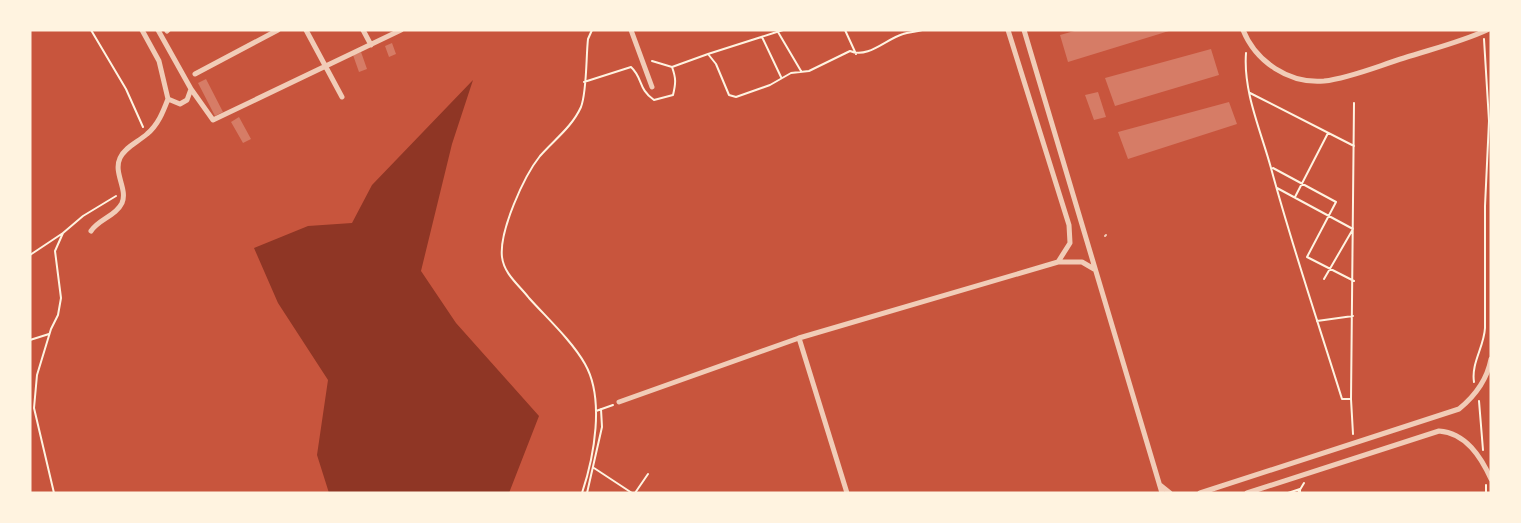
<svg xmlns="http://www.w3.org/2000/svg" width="1521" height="523" font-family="Signika,sans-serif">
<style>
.water{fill:#8f3625}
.building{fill:#d67c66}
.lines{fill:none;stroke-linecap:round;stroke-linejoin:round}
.path{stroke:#fff3e0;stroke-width:2}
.service{stroke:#f1ccb7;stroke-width:2}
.minor{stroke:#f1ccb7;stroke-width:5}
</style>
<rect width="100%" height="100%" fill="#c8553d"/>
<path class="water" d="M473,80l-21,64 -31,127 35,52 83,93 -30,77h-180l-12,-38 11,-75 -50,-77 -24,-55 54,-22 44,-3 20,-38z"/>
<path class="building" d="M1078,30h91v1l-101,31 -8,-27z
M392,43l4,11 -7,3 -4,-11z
M1211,49l8,26 -104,31 -10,-28z
M361,52l6,17 -8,3 -6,-17z
M206,79l17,33 -8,4 -17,-33z
M1098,92l8,25 -12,3 -9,-25z
M1229,102l8,22 -109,35 -10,-27z
M239,117l12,22 -8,4 -12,-21z"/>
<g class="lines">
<path class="path" d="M91,30l35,59 17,38
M845,30l11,24
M778,32l23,39
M762,37l19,40
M1246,53c-3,39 15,78 25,115 21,78 47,154 71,231h9
M708,54l75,-24
M652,61l20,6
M584,82l47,-15c12,11 7,22 23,33l19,-5c3,-12 3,-17 -1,-28l36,-13 8,10 13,31 7,2 34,-12 21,-12 18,-2 41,-20c18,8 36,-12 53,-17 6,-2 13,-2 19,-4
M1250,93l104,53
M1273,168l63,34 -29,55 47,24
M1277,188l76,41 -29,50
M1295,197l33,-64
M30,255l33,-22
M1317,321l36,-5
M30,340l19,-6
M1474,382c-3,-19 10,-35 11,-54v-122l4,-85 -5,-82
M1479,401l4,49
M596,411l17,-6
M1353,434l-2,-35 3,-296
M594,468l38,25
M1486,485v8
M54,493l-20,-85 3,-33 14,-46 7,-14 3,-17 -6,-47 8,-18 20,-17 33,-20
M582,493c12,-36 23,-94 3,-129 -13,-23 -38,-46 -56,-66 -10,-13 -25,-24 -27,-41 -3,-26 22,-81 38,-101 14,-16 32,-29 41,-49 6,-15 5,-51 7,-68l4,-9
M587,493l15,-66 -1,-18
M635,493l13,-19
M1288,493l12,-4v4
M1298,493l6,-10"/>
<path class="service" d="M1105,236l1,-1"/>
<path class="minor" d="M142,30l17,31 9,38 12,5 7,-4 4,-11
M158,30l33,59 22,31 188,-90
M306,30l36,67
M363,30l8,15
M631,30l21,57
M1008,30l61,195 1,18 -12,19
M1024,30l138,463
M1243,30c13,32 46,54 81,51 26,-3 54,-15 80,-23 28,-9 57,-16 83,-28
M167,31l1,-1
M195,74l83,-44
M91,231c8,-12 25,-15 31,-28 6,-14 -9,-30 -2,-45 5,-11 18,-16 27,-24 11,-9 16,-22 21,-35
M799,338l48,155
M619,402l180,-64 259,-76h24l12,7
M1160,485l10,8
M1200,493l259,-84c16,-13 28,-29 32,-50
M1247,493l192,-62c27,2 42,26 52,48"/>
</g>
<rect width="1521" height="523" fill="none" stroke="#fff3e0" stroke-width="63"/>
</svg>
